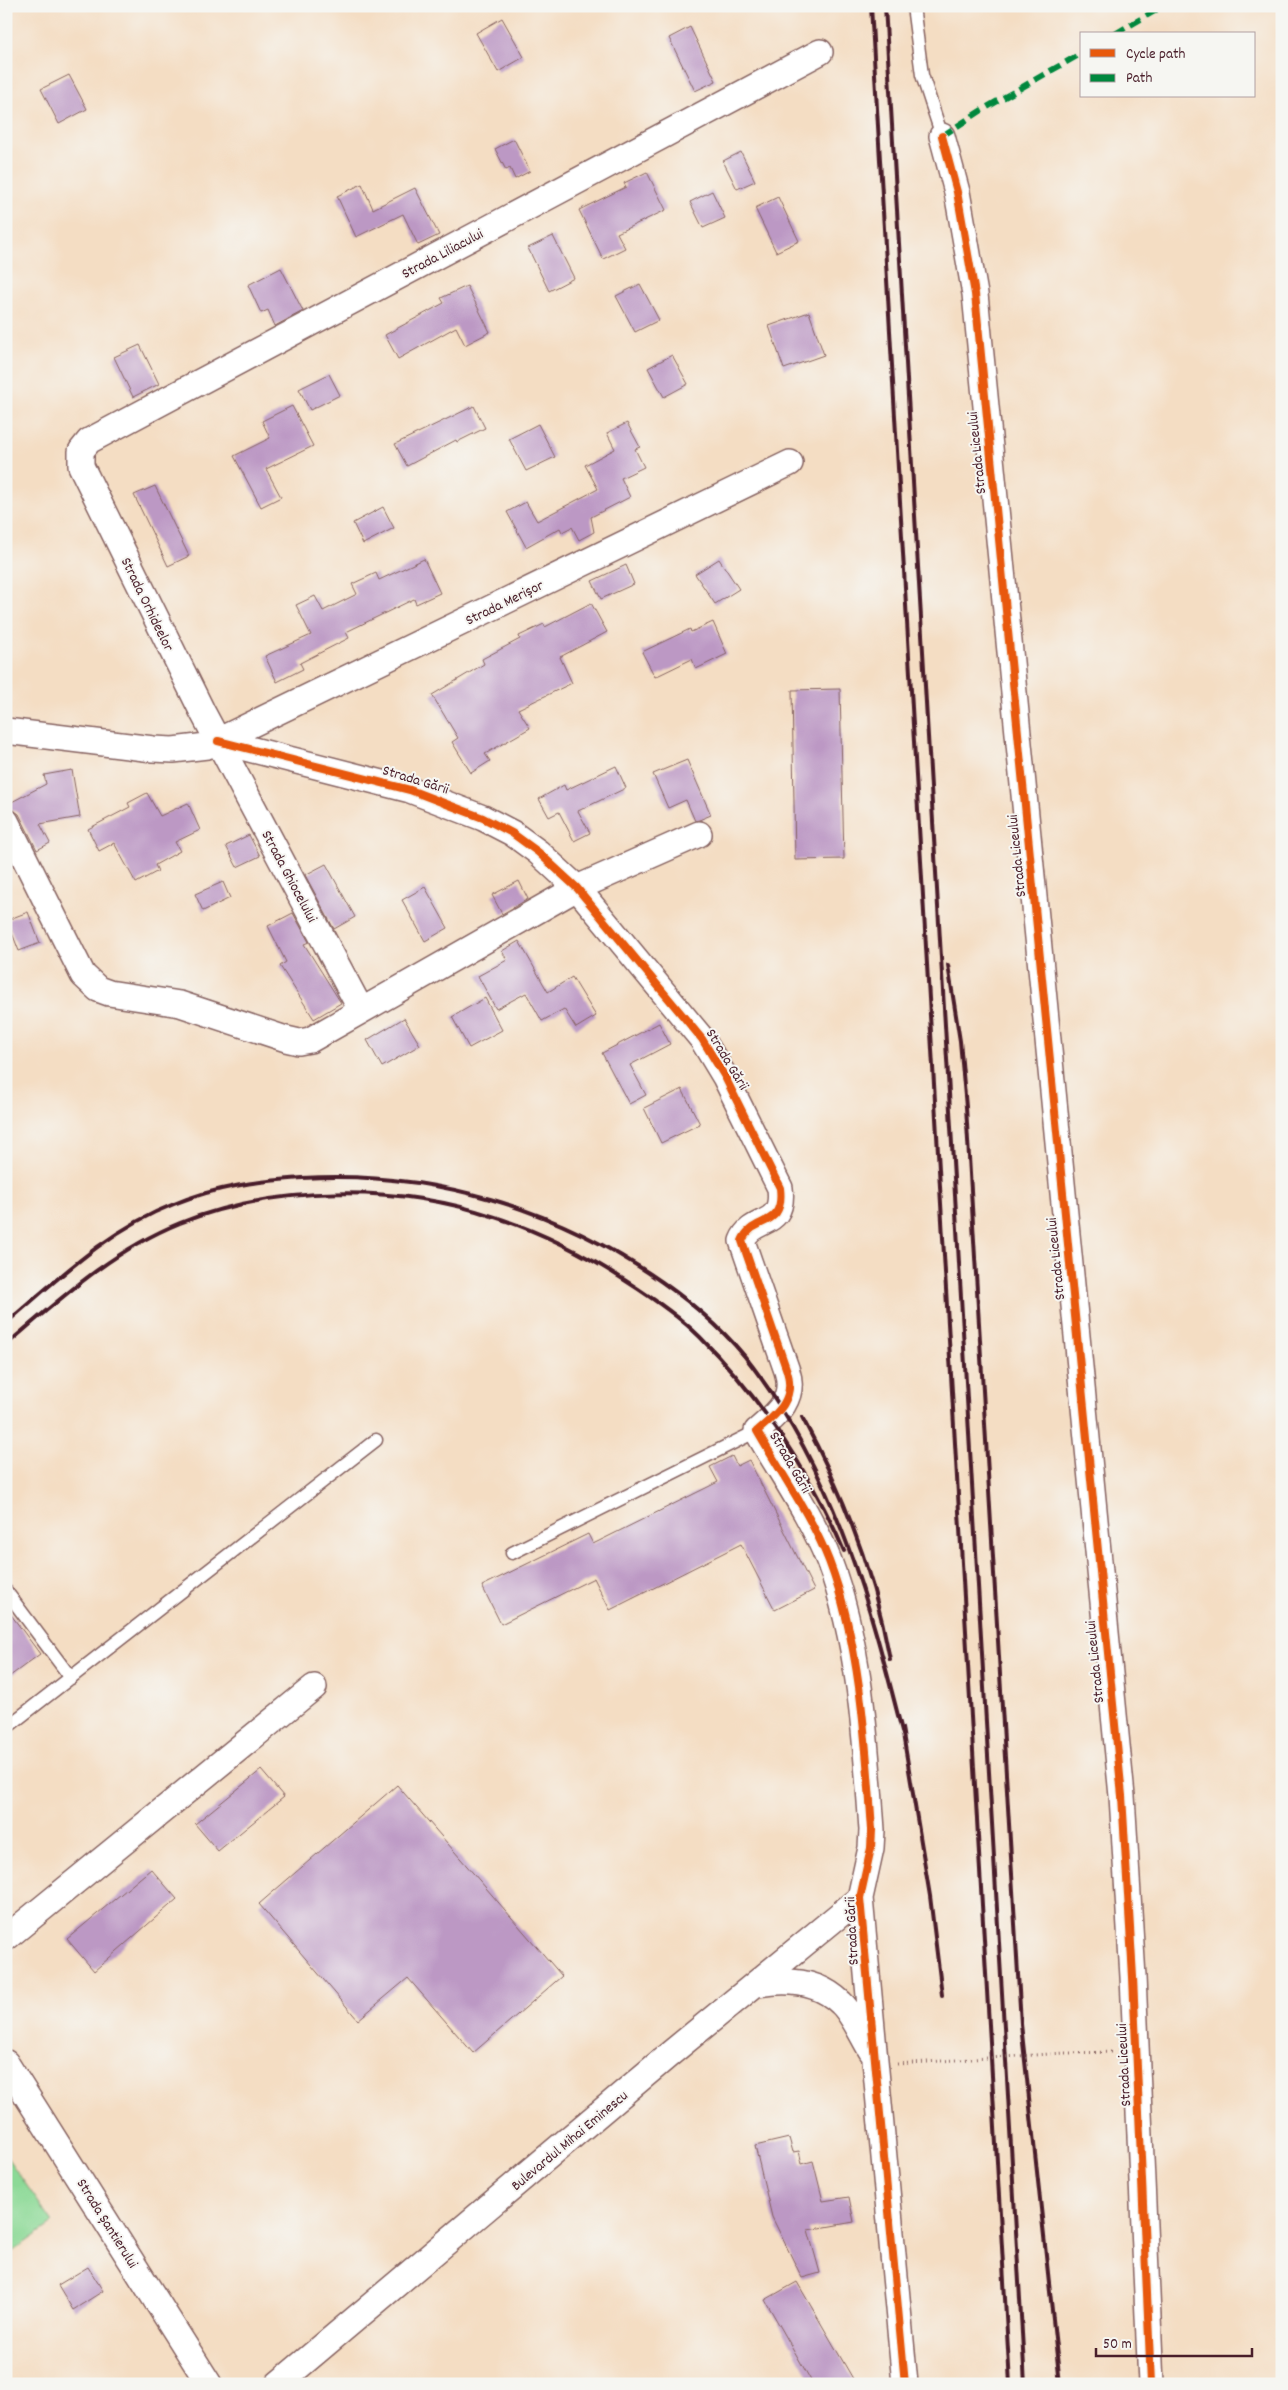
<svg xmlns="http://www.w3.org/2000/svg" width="1288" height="2390" font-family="Dekko,sans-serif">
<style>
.green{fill:#8cd996;stroke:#6b7c60}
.building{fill:#bc98c4}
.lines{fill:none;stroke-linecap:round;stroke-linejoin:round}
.lane-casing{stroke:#866260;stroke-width:15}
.street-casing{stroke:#866260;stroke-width:28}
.path{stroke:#866260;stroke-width:3;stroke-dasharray:1 4;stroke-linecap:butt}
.lane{stroke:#fff;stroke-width:12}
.street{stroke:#fff;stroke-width:25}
.rail{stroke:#4a1f2b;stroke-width:4}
.path-bridge{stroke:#866260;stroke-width:3;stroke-dasharray:1 4;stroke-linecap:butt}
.quiet{stroke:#00873e;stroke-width:6;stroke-dasharray:12 6;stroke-linecap:butt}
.cycleway-casing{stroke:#f6f6f2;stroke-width:11}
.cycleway{stroke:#e8590c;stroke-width:8}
.labels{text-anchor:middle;stroke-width:4;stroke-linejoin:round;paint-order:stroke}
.street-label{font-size:15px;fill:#4a1f2b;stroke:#f6f6f2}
</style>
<rect width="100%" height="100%" fill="#f6f6f2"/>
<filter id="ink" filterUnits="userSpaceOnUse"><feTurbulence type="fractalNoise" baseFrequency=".02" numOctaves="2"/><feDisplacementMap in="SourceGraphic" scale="10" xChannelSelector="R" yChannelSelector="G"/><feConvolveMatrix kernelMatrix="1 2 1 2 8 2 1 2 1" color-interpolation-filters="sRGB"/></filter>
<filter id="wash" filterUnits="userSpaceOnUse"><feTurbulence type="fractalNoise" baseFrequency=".0096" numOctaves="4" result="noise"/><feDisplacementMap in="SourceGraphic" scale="20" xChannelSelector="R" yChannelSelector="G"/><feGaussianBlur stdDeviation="1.12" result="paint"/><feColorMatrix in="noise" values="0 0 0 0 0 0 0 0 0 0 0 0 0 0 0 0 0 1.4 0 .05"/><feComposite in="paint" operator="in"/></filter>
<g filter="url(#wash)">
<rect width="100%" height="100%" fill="#f4ddc3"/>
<path class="green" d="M6,2156l47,67 -47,33z"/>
<g id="blocks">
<path class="building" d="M502,18l22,39 -26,15 -22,-39z
M690,27l26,54 -21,10 -26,-53z
M69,75l18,34 -28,15 -18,-35z
M514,139l16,32 -15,8 -5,-11 -4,2 -11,-21z
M741,152l14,29 -18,8 -14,-28z
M647,172l19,38 -49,23 8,15 -22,11 -24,-49 47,-23 -2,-4z
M362,184l11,25 42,-21 24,47 -21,10 -15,-31 -47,23 -19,-41z
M712,191l13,27 -22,10 -13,-26z
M778,197l21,44 -23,11 -21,-44z
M553,236l21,42 -25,13 -21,-43z
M281,268l22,43 -28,15 -7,-16 -7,3 -13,-28z
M640,284l19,36 -24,12 -19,-36z
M467,286l23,46 -25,13 -9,-18 -58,32 -13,-24 59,-32 -3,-5z
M809,312l15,43 -40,14 -15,-43z
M140,345l19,39 -26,13 -19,-40z
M672,355l16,29 -24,13 -16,-29z
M329,374l11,21 -30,15 -11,-21z
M292,406l21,40 -47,23 15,28 -20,10 -27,-51 36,-18 -8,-17z
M474,406l11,22 -28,14 -1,-2 -49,26 -12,-22z
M627,423l13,24 -5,2 9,18 -23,11 9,19 -39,20 3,15 -15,8 -7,-13 -10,5 -2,-4 -34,19 -19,-35 19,-10 11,19 61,-32 -13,-24 30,-16 -8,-16z
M538,424l17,33 -29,14 -17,-32z
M155,486l34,70 -21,10 -34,-71z
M383,507l11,21 -31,16 -10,-21z
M424,559l16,34 -24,11 -2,-5 -68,33 3,6 -49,25 3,6 -26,13 -12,-26 46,-21 -15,-30 19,-9 8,15 34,-17 -5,-10 24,-11 3,7z
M719,559l20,30 -24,15 -20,-30z
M626,565l8,19 -33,15 -9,-18z
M591,603l16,29 -47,25 12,26 -54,26 12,19 -45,26 5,7 -19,12 -19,-31 6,-4 -26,-43 52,-31 -2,-5 38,-20 -1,-3 25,-12 1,3z
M713,622l14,32 -31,15 -4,-10 -37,18 -13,-25 48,-23 1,3z
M840,689l4,170 -49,1 -3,-170z
M687,760l24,55 -12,5 -4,1 -9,-21 -18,8 -15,-34z
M616,766l10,22 -48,23 12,22 -16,8 -15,-29 -10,5 -10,-18 25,-14 2,5z
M72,770l8,47 -40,7 10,19 -13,7 -18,-36 -13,-9 40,-21 -2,-9z
M147,793l13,23 28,-13 12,27 -25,12 5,9 -25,14 3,6 -22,12 -22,-40 -15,8 -11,-22 42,-22 -2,-4z
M249,835l11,21 -23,11 -11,-21z
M326,864l29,53 -21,12 -29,-54z
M519,881l9,18 -26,15 -10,-19z
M223,882l7,16 -27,13 -8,-17z
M425,887l23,41 -23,13 -23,-41z
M28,912l12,31 -21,8 -12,-31z
M293,913l16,29 -5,2 37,59 -27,16 -34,-53 6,-4 -18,-36z
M519,941l29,51 24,-15 24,39 -20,12 -12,-19 -22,12 -16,-28 -30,16 -18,-33 29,-16 -5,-9z
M485,998l17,32 -33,18 -17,-31z
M404,1018l16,27 -38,22 -15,-27z
M659,1023l11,21 -40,21 16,30 -17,9 -27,-51z
M682,1089l18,35 -39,19 -17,-35z
M732,1456l5,10 12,-6 65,130 -39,20 -34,-66 -131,66 -16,-32 -93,46 -19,-38 106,-52 5,10 125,-62 -8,-15z
M6,1608l34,46 -34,25z
M261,1770l23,27 -66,54 -23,-27z
M397,1785l165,191 -89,77 -65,-75 -50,42 -99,-116z
M151,1869l26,30 -83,72 -27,-32z
M789,2138l4,14 6,-1 3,13 11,-3 10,40 26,-4 5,25 -46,8 12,43 -18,5 -30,-61 -17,-71z
M88,2267l15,24 -30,19 -15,-25z
M797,2282l59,102h-43l-48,-84z"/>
</g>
</g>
<g filter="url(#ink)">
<use href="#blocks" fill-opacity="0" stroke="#866260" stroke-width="1"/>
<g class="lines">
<defs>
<path id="lane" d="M913,6l9,69 20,61
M512,1553l245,-122
M6,1591l65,87
M6,1728l370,-288"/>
<path id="street" d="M942,136l15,56 18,102 147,1502 11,181 18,407
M6,731l147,18 20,1 34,-4 583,-283
M218,741l192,49 73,28 29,15 26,19 39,36 125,151 23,38 55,111c5,42 -28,27 -38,53l45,130c9,28 -10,43 -30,60 24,42 54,84 72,130 31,81 37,182 43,269l-1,18 -11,50 45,486
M6,821l77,154 15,14 11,4 71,11 106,35 13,3 11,-2 267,-152 122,-54
M361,1010l-159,-299 -121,-245v-15l8,-10 731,-389
M6,1938l308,-251
M758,1984c29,-5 60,-4 83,19 12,11 22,35 31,49
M6,2063l203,321
M278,2384l393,-331 189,-155"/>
</defs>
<use href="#lane" class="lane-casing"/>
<use href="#street" class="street-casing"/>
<path class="path" d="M1065,2053l50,-1
M897,2064l44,-3"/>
<use href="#lane" class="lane"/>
<use href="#street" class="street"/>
<path class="rail" d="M871,6l139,2378
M885,6l140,2378
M948,965l12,76 6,66 55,917 39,360
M6,1323c53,-45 103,-94 168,-119 41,-17 84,-23 128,-26 129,-8 255,30 360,104 34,24 66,51 91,85 84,113 116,234 150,368
M6,1345c54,-46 107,-95 174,-122 95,-38 218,-39 315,-6 46,15 91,38 131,64 25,16 52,34 74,56 60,60 111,136 144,214
M802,1417c42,77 72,155 88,242
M902,1728l28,168 12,99"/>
<path class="path-bridge" d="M941,2061l124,-8"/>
<path class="quiet" d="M1115,34l48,-28
M942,136l40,-26 100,-57"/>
<defs>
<path id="cycleway" d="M942,136l15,56 18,102 147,1502 11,181 18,407
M218,741l192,49 73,28 29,15 26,19 39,36 125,151 23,38 55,111c5,42 -28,27 -38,53l45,130c9,28 -10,43 -30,60 24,42 54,84 72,130 31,81 37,182 43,269l-1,18 -11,50 45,486"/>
</defs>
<use href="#cycleway" class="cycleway-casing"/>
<use href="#cycleway" class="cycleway"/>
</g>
</g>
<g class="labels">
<g class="street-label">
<text transform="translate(442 253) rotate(-28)" y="5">Strada Liliacului</text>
<text transform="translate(976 453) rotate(-96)" y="5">Strada Liceului</text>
<text transform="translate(504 602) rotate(-26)" y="5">Strada Merișor</text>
<text transform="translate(148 604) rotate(64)" y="5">Strada Orhideelor</text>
<text transform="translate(416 779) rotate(17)" y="5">Strada Gării</text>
<text transform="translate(1016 856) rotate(-96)" y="5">Strada Liceului</text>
<text transform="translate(290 876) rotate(62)" y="5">Strada Ghiocelului</text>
<text transform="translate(728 1059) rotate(59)" y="5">Strada Gării</text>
<text transform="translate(1055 1259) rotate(-96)" y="5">Strada Liceului</text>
<text transform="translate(791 1462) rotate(60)" y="5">Strada Gării</text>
<text transform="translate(1094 1662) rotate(-96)" y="5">Strada Liceului</text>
<text transform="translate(851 1931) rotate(-93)" y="5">Strada Gării</text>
<text transform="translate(1123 2065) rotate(-93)" y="5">Strada Liceului</text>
<text transform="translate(569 2140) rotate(-40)" y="5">Bulevardul Mihai Eminescu</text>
<text transform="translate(108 2223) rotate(58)" y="5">Strada Șantierului</text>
</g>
</g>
<rect width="1288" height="2390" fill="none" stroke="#f6f6f2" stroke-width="25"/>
<rect x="1080" y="32" width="175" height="65" fill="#f6f6f2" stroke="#b1a0a2"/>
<rect x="1090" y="49" width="25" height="8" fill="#e8590c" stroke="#b1a0a2"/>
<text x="1126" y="58" font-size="15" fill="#4a1f2b">Cycle path</text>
<rect x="1090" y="74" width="25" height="8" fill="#00873e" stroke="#b1a0a2"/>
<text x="1126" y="82" font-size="15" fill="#4a1f2b">Path</text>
<path d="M1096 2348v8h156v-8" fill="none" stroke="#4a1f2b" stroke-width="2.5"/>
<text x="1103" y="2348" font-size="15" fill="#4a1f2b" stroke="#f6f6f2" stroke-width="4" paint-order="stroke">50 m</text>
</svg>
